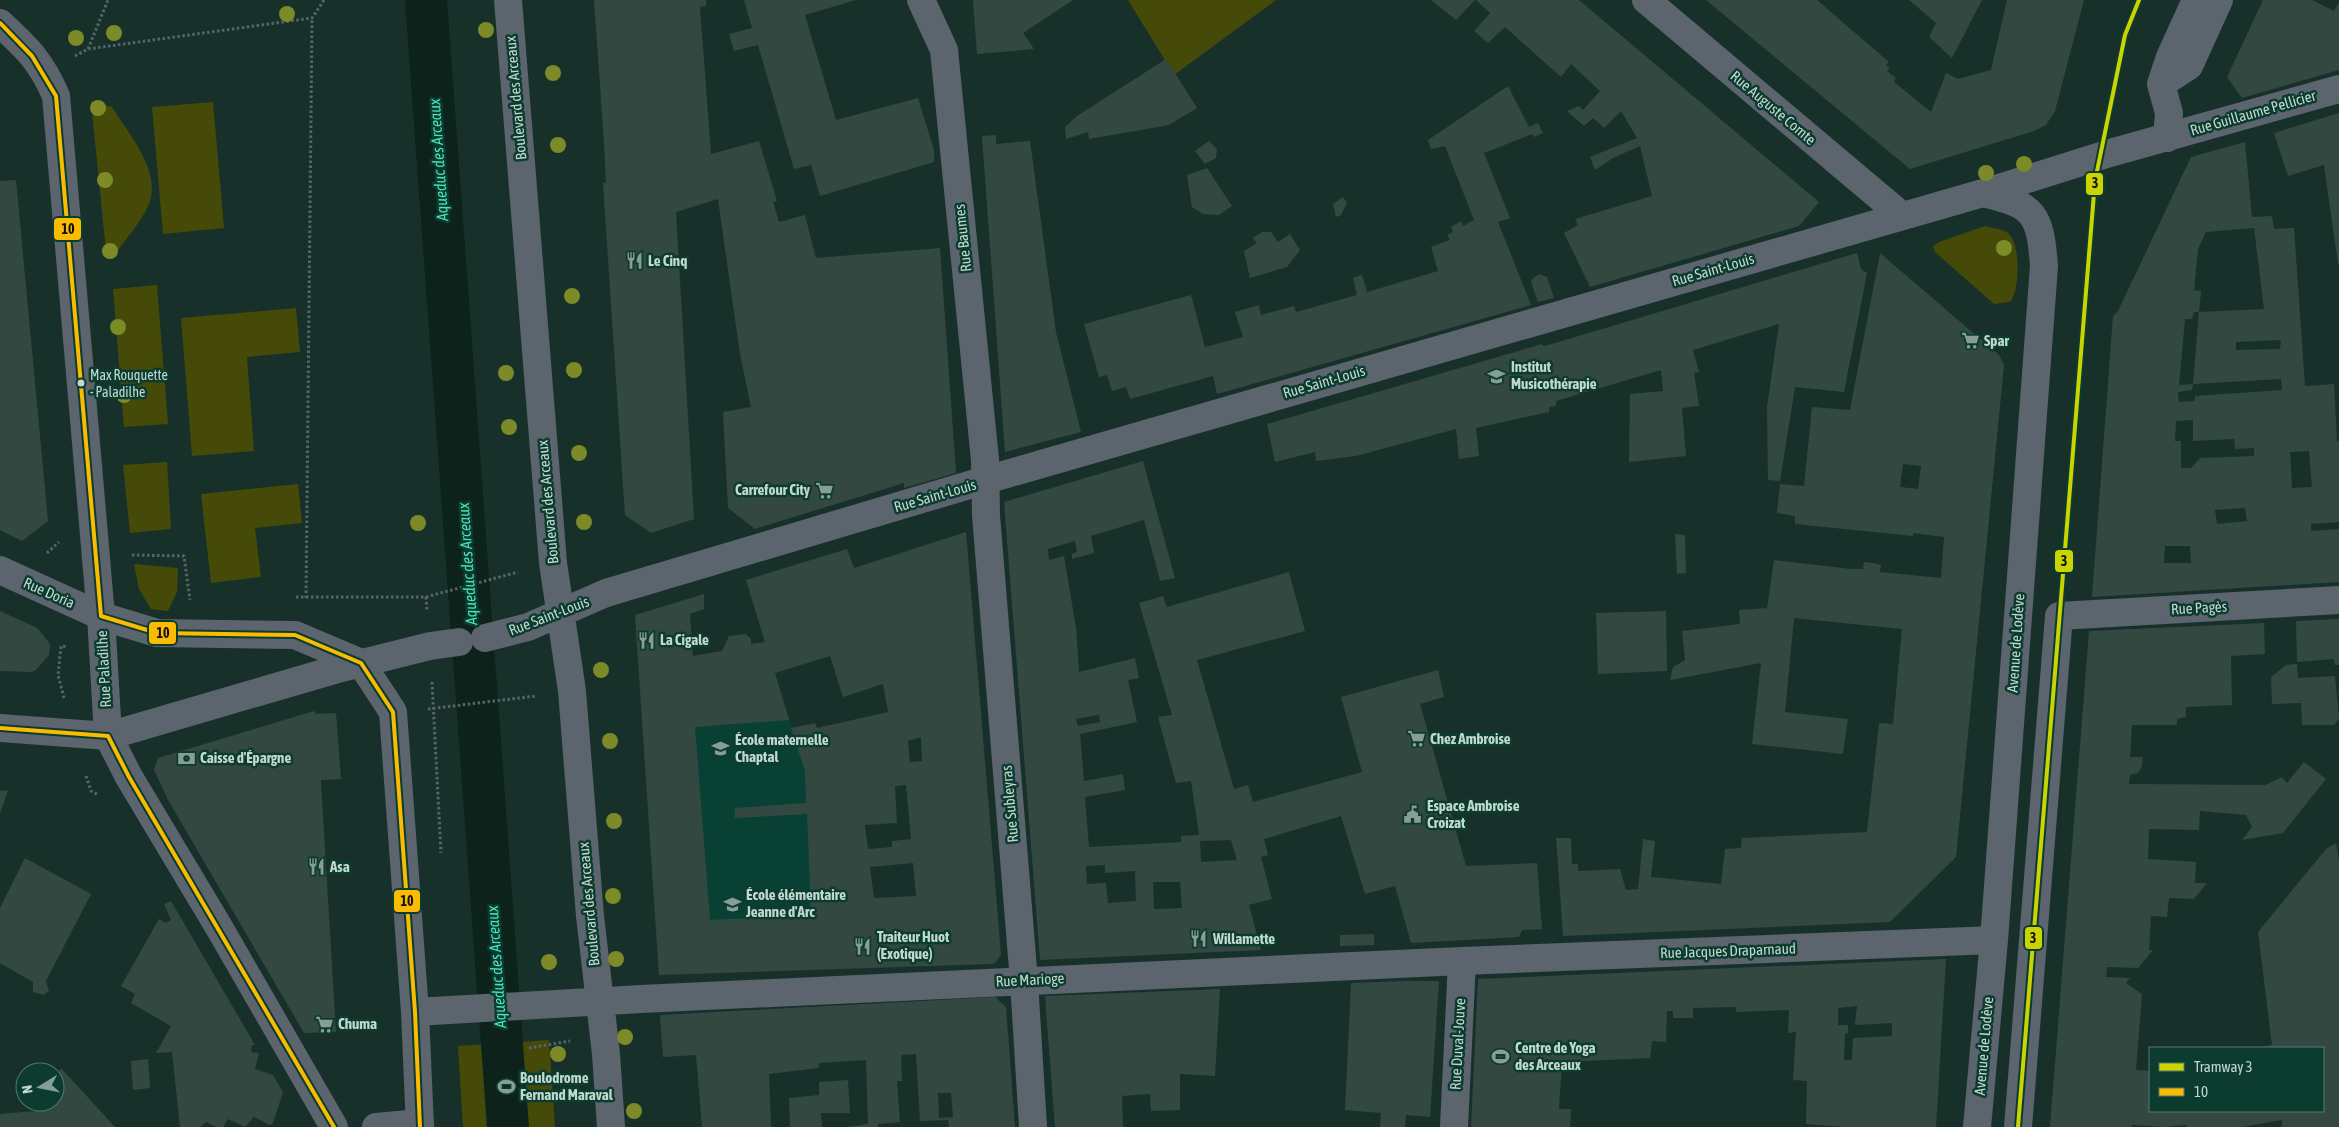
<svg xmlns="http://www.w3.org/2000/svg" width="2339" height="1127" font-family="'Asap Condensed',sans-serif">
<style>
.built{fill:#084134}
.green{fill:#454a09}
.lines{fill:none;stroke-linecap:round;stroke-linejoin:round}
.canal{stroke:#0d221b;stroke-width:42}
.building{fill:#344842;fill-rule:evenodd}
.path{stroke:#5a636a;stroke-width:3;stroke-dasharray:2.5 2.5;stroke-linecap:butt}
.minor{stroke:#5c646e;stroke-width:28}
.bus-1-casing{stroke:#0c3c2f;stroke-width:8}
.bus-1{stroke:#fabb00;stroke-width:4}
.tram-1-casing{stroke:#0c3c2f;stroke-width:8}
.tram-1{stroke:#cbd300;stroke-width:4}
.tree{fill:#7c8a27}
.bus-dot{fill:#c1d8cf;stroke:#0c3c2f;stroke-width:2}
.labels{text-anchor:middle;stroke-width:5;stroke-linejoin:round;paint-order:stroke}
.bus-label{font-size:14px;fill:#c1d8cf;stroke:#0c3c2f;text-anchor:start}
.street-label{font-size:15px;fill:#c1d8cf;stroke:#0c3c2f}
.poi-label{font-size:15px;font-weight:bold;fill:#c1d8cf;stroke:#0c3c2f;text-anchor:start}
.water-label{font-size:16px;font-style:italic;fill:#4be2b9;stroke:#0c3c2f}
.line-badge{stroke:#0c3c2f;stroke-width:2}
.pale-badge-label{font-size:14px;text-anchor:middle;font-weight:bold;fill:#111}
</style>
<rect width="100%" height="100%" fill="#17312a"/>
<path class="built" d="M776,676l29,95 9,199 -155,5 -19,-289z"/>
<path class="green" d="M1128,0h148l-102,75z
M91,101l21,6c16,26 50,64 37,97 -7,17 -22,33 -32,48l-11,-1z
M213,102l11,126 -61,6 -11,-127z
M1985,226c7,2 17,3 23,7 13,11 12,58 2,69l-16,2 -59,-52 -2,-6 6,-4z
M157,285l11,139 -44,3 -11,-138z
M296,308l4,44 -53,5 7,94 -62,5 -11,-138z
M167,462l4,67 -41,4 -7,-68z
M298,484l4,39 -47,5 6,49 -50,6 -10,-89z
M134,564l44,4 -1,24 -9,19 -17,-2 -12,-20z
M549,1040l6,87h-92l-5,-81z"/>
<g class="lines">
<path class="canal" d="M426,0l82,1127"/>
</g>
<path class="building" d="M594,0h112v6l-6,1 11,147 48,-13 18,60 -4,1 6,20 26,-7 11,43 124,-10 16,225 -52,15v-5l-149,46 -27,-21 -5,-96 28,-5 -11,-53 -22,-155 -42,13 18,307 -43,14 -26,-18 -22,-332 3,-1 -2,-39z
M744,0h112l-51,15 31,105 82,-22 16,52v12l-114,34 -9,-31 -17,4 -36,-124 -24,6 -5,-17 23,-6z
M973,0h100l-50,33 11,16 -57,5z
M1431,0h44l-19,20z
M1476,0h103l240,202 -20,24 -209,61 -26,-54 14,-8 -3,-6 77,-23 -12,-50 -27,12 -18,12 -5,-13 47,-19 -16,-27 -17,17 -11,-10 -9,8 -17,-15 12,-5 4,4 17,-19 -29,-27 -10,13 -56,-50 -17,16 -14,-12 16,-18z
M1706,0h111l72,62 -3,3 4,3 -3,3 9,7 -2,4 37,30 15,-39 12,6 33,-9 16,-70h77l-29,111 -9,14 -12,6 -124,38z
M1909,0h73l-30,58 -23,-21 7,-14z
M2263,0h49l22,11 5,-9v68l-97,28 -15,-21z
M1166,59l31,49 -28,17 -80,14 -1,-7 -22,7 -1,-12 12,-11z
M1508,86l21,41 9,-4 5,10 -9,4 -2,-3 -48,19 26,65 -12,4 33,83 -314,89 -4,-18 -83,23 -4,-12 -14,4 -5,-16 -8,2 -15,-53 107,-29 14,52 38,-10 -8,-25 24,-7 2,10 33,-9 2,6 61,-17 -4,-17 9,-3 5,17 71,-21 -7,-24 19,-7 -3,-5 6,-3 -2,-5 10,-6 2,5 11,-6 -29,-74 -14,3 -3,-9z
M2339,113v151h-1l-14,-99 -36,11 -14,-43z
M996,135v9l34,-3 26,191 25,100 -76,20 -23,-316z
M1209,141l8,8 -1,9 -11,6 -10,-13z
M2245,142l7,75 20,-1 2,13 20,-1 11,158 29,-2 3,57h2v81l-28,2v7l28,-2v53l-247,15 21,-281 5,-5 73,-154zM2254,228l10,81 -65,3 -6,72 88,-5 1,11 -87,6v5l-16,1 -1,-10 14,-2 1,-6 -14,1 6,-66h7l2,-7h5l2,-21 -7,-1 4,-41 8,-17zM2281,340l-1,9 -44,1v-8zM2193,420v21l41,-2 1,10 19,-1v8l-54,2 -9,10h-10v-27h-6l1,-20zM2309,451l3,36 -20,1 -2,-36zM2245,508l2,13 -30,3 -2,-14zM2165,546h25l1,17h-27z
M1207,168l25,38 -13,9 -16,-1 -11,-7 -5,-32z
M16,180l32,341 -26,20 -22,-11v-349z
M1343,197l4,6 -6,12 -5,2 -3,-13z
M1262,232h9l7,10 12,-8 10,16 -13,17 -37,11 -6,-27 13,-8 -4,-5z
M1857,253l4,16 6,4 -23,119 -49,-5 -15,94 -12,-1 -1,-73 12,-83 -86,26 6,22 -5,1 5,33 -17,2 4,48 -57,6 1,-68 33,-3 -2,-21 -105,31v5l-7,1v5l-73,16 3,28 -20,3 -3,-30 -100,27 -40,5 -1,-9 -40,10 -8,-38 275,-80 1,2h2z
M1880,253l119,102 5,10 -48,492 -66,65 -327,14 -7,-98h15l1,26h6v7l42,-2 6,21 12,-1 5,-50 12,2 -4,36 70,7 4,-35 16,-1 1,-10 125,-6 12,-109 14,1 9,-95 -108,-11 -9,94 63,7 -5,35 -91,-10 9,-81 -91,17 3,-13 12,-7 -3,-29 58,-7 -1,-14 28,-2 7,-48 77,9h12l1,-7 10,1 7,2 -1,7 61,6 3,-41 -31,-4v3l-118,-12v-8l-18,-3 3,-29 24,2 8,-79 38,3zM1903,464l18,2 -3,23 -18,-2z
M1539,274l8,3 7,21 -16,4 -7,-20 1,-3z
M1143,461l32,117 -15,3 -16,-61 -53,16 3,17 -22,6v-5l5,-2 -2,-11 -27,8 1,11 15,-4 12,72 3,44 56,-14 4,20 -11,2 9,42 -57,12 4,47 39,-7 2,16 -40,7 4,50 92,-5v-6l18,-1 -8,-54 -15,2 -18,-66 14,-2 -33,-112 24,-7 4,11 122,-35 16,59 -108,29 37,129 14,-4 5,17 109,-30 -21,-75 97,-27 6,27 -24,7 46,162 71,-3 5,66 -20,1 -3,7 -108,6 -16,-57 -30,8 -24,-78 -77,23 4,16 -7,2 11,42 -23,6 12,45 -221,10 -36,-458zM1099,715l1,7 -22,4 -2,-7zM1231,840l6,20 -36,2 -1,-21zM1105,865v8l30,-2 1,30 -28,2 -2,-20 -19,1 -1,-18zM1153,882h27l2,26 -28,1z
M966,532l35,423 -6,8 -4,1 -332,11 -24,-360 69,-21v15l-14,5 3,42 29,-5 7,-15 17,-2 5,5v5l14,-2 -19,-62 101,-31 7,19zM830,656l13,41 40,-13 5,28 -71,16 -2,-5 -24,5 14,43 1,32 -71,5v10l72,-4 4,101 -101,5 -15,-193 94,-7 -14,-47zM921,737l1,24 -12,1 -2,-21zM906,785l5,54 -19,2v6l-24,2 -3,-24 32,-2 -2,-37zM913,863l3,33 -42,2 -4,-31z
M1675,534l10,1 1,38 -9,1z
M0,611l37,17 11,13 2,4 -1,10 -13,15 -4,2 -32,-1z
M1666,611l1,60 -69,3 -2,-61z
M2339,619v46h-4l-1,-6 -37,3 -1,-41z
M2264,623l1,31 -34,2 1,49 -46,2v10l-9,2v6h-45l-2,32h13l-1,9 -4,7 -8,2 -1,9 136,1 17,-8 5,6 17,-21 22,17 -43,54 -41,7 10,-13 -6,-12 -46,-4 -1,19 -50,-1 -1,30 48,3 -1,21h12l-13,16 -25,-1 -2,19 -16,-1 -2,34h4l-15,18 -31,-1 -1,10 24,1 -4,5 16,11 -6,76 14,1v40h173v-63h-68l17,-3 -14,-113 68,-83 10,-6 3,18v266h-57v-7l-40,7h-55l-1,-2 -22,2 -32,-2v2h-82l39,-496z
M2297,664l1,14 37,-2 4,43 -5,6h-32l-1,-22 -29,1 -1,-27 15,-12z
M314,711l2,3 20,-1 5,66 -20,1v3l15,249 -32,1 -136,-233 -14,-30 4,-12z
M8,790l-8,24v-23z
M25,858l66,36 -45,87 3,10 -5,4 -11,-3v-10l-33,-19v-55z
M171,901l84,144h-3l-1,7 8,1 -4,16 18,6 10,17 -10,31 -3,2 -16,-8 -9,10 -17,-8 -5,8h-7l-10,-5 -6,5h-20l-8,-75 -16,1 15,-27 -40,-23 4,-9 -14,-8 38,-67 7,4 5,-3 -7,-16z
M1374,934v11l-34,1v-11z
M1946,959l-10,168h-92l-38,-3 1,-43 -14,-1 3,-48 -8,1 1,-23 -53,2v-5l-43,1v10h-20v-7h-6l-1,31 -14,-1 -2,17 -88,4 -3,47h12l-1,18h-99l7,-148zM1857,1006l-2,19 37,-2v13l-39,2 -1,22h-8l1,-26 3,-1v-8h-10v-17z
M1408,981h31l-9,136 -24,-2 -1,12h-25l1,-14 -36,-3 6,-127z
M1220,989l-5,87 -35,-2v36l-29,1 -1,-17 -28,2 1,31h-68l-10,-131z
M995,997l11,10 9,120h-66l-1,-7 -28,1 -4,-67 -15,1 1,26h-5l3,41 -22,2v3h-32l22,-3 -2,-64 -47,3 -1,5 -49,6 2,53h-69l-6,-72 -33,2 -3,-42zM938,1093h13l2,24 -14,1z
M148,1059l2,29 -17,2 -2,-29z
M61,1068l54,59h-115v-13l35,-3 6,-9h14v-24z
M848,1080l2,33h-29l1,14h-32l-1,-29 30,-3v-13z"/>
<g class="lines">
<path class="path" d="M88,49l20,-49
M75,56l13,-7 224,-31 12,-18
M47,553l12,-11
M132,555l52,1 6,44
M296,597h130l92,-25
M426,597l1,14
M306,598l6,-580
M432,682l9,171
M64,698l-6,-23 3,-29 6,1
M428,709l108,-13
M86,776l5,15 7,4
M529,1048l41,-7"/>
<path class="minor" d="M508,0l45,563 19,128 18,225 16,138 5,73
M921,0l23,50 41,410 1,55 38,466 9,146
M1646,0l255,215
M0,23c27,25 41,38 56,73l45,520 7,120 21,41 91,152 114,198
M2161,84l28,-18 30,-66
M2167,138l2,-25 -8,-29 9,-27 26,-57
M0,570l101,46 56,17 138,2 66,28
M485,638l43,-11 78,-34 380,-113 997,-287 127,-40 229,-64
M361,663l32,49 22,300 5,115
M0,728l108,8 226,-66 96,-24 29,-4
M415,1012l226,-13 821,-38 532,-21
M376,1127l44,-4
M1454,1127l8,-166
M1977,1127l17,-187 50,-674c-4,-52 -9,-61 -61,-73
M2018,1127l41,-511 280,-16"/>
<defs>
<path id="bus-1" d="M0,23l32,33 24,40 45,520 56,17 138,2 66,28 32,49 22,300 5,115
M0,728l108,8 21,41 205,350"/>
</defs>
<use href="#bus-1" class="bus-1-casing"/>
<use href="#bus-1" class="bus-1"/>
<defs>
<path id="tram-1" d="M2018,1127l77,-946 30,-146 14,-35"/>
</defs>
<use href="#tram-1" class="tram-1-casing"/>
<use href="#tram-1" class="tram-1"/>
</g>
<g class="tree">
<circle cx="287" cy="14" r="8"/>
<circle cx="486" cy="30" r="8"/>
<circle cx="114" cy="33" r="8"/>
<circle cx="76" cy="38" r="8"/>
<circle cx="553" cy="73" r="8"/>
<circle cx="98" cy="108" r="8"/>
<circle cx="558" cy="145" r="8"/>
<circle cx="2024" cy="164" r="8"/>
<circle cx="1986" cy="173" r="8"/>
<circle cx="105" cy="180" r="8"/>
<circle cx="2004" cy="248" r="8"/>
<circle cx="110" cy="251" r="8"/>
<circle cx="572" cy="296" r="8"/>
<circle cx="118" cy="327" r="8"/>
<circle cx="574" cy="370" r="8"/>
<circle cx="506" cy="373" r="8"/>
<circle cx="124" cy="395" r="8"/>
<circle cx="509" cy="427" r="8"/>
<circle cx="579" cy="453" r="8"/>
<circle cx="584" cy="522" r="8"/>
<circle cx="418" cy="523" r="8"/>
<circle cx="601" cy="670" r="8"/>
<circle cx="610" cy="741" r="8"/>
<circle cx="614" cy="821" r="8"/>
<circle cx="613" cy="896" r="8"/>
<circle cx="616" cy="959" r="8"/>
<circle cx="549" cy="962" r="8"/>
<circle cx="625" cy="1037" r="8"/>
<circle cx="558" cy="1054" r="8"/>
<circle cx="634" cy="1111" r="8"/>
</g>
<defs>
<symbol id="restaurant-bare" viewBox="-9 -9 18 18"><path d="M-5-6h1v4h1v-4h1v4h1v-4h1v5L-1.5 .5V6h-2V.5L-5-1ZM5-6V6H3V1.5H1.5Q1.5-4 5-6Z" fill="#869e95" stroke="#0c3c2f" stroke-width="2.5" paint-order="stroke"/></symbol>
<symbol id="supermarket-bare" viewBox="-9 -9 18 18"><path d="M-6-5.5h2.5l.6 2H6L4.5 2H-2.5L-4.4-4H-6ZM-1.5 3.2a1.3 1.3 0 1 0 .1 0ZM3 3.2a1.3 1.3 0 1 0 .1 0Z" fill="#869e95" stroke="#0c3c2f" stroke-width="2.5" paint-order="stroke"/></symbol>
<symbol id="university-bare" viewBox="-9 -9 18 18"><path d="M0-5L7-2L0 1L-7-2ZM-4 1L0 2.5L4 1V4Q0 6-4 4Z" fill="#869e95" stroke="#0c3c2f" stroke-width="2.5" paint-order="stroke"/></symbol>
<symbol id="school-bare" viewBox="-9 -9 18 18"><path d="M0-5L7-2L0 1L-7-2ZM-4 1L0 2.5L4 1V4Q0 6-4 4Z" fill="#869e95" stroke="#0c3c2f" stroke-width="2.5" paint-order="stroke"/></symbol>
<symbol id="bank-bare" viewBox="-9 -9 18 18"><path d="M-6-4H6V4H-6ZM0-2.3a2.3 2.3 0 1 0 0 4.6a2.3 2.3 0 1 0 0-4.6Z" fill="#869e95" stroke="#0c3c2f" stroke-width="2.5" paint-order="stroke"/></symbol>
<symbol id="civic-bare" viewBox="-9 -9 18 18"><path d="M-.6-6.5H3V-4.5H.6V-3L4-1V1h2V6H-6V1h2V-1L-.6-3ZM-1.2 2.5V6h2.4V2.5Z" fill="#869e95" stroke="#0c3c2f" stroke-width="2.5" paint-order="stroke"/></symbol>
<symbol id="stadium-bare" viewBox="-9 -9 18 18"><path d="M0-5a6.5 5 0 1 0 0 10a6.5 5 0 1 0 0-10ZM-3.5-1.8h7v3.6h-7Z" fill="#869e95" stroke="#0c3c2f" stroke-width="2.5" paint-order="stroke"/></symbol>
</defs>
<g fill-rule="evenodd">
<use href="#restaurant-bare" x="622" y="248" width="25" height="25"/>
<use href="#supermarket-bare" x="1958" y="328" width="25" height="25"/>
<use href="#university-bare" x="1484" y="364" width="25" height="25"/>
<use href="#supermarket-bare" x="812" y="478" width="25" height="25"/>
<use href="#restaurant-bare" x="634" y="628" width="25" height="25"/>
<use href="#supermarket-bare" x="1404" y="726" width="25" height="25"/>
<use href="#school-bare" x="708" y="736" width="25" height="25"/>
<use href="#bank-bare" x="174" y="746" width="25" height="25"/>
<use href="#civic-bare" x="1400" y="802" width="25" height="25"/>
<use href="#restaurant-bare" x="304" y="854" width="25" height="25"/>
<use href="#school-bare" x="720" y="892" width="25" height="25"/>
<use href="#restaurant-bare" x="1186" y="926" width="25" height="25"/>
<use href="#restaurant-bare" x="850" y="934" width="25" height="25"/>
<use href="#supermarket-bare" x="312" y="1012" width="25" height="25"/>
<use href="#stadium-bare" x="1488" y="1044" width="25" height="25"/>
<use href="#stadium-bare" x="494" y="1074" width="25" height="25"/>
</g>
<circle class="bus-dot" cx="81" cy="383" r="4.5"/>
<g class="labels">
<g class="bus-label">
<text x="90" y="380">Max Rouquette<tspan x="90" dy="17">- Paladilhe</tspan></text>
</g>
<g class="street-label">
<text transform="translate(516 98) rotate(-95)" y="5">Boulevard des Arceaux</text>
<text transform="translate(1773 108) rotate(40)" y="5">Rue Auguste Comte</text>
<text transform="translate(2253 113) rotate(-16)" y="5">Rue Guillaume Pellicier</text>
<text transform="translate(963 238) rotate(-96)" y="5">Rue Baumes</text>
<text transform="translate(1713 270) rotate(-16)" y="5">Rue Saint-Louis</text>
<text transform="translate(1324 382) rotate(-16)" y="5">Rue Saint-Louis</text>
<text transform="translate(935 496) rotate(-16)" y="5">Rue Saint-Louis</text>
<text transform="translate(548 502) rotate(-95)" y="5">Boulevard des Arceaux</text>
<text transform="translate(49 593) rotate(24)" y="5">Rue Doria</text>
<text transform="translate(2199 608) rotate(-3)" y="5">Rue Pagès</text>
<text transform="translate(549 616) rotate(-21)" y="5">Rue Saint-Louis</text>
<text transform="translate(2016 643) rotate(-86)" y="5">Avenue de Lodève</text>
<text transform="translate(104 669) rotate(-93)" y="5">Rue Paladilhe</text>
<text transform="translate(1010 804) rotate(-95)" y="5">Rue Subleyras</text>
<text transform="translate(589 904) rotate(-95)" y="5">Boulevard des Arceaux</text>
<text transform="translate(1728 951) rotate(-2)" y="5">Rue Jacques Draparnaud</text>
<text transform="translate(1030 980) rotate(-3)" y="5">Rue Marioge</text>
<text transform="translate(1458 1044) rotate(-87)" y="5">Rue Duval-Jouve</text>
<text transform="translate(1984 1046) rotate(-85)" y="5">Avenue de Lodève</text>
</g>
<g class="poi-label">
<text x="648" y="266">Le Cinq</text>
<text x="1984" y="346">Spar</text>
<text x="1511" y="372">Institut<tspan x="1511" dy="17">Musicothérapie</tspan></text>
<text x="810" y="495" text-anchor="end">Carrefour City</text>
<text x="660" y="645">La Cigale</text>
<text x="1430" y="744">Chez Ambroise</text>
<text x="735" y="745">École maternelle<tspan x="735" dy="17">Chaptal</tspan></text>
<text x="200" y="763">Caisse d'Épargne</text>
<text x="1427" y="811">Espace Ambroise<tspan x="1427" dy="17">Croizat</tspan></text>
<text x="330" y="872">Asa</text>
<text x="746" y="900">École élémentaire<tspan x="746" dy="17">Jeanne d'Arc</tspan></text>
<text x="877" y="942">Traiteur Huot<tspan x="877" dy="17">(Exotique)</tspan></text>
<text x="1213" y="944">Willamette</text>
<text x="338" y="1029">Chuma</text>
<text x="1515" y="1053">Centre de Yoga<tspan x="1515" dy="17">des Arceaux</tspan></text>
<text x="520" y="1083">Boulodrome<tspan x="520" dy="17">Fernand Maraval</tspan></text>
</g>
<g class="water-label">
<text transform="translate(438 160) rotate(-94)" y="6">Aqueduc des Arceaux</text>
<text transform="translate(467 564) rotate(-94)" y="6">Aqueduc des Arceaux</text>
<text transform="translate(496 967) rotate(-94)" y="6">Aqueduc des Arceaux</text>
</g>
</g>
<g class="line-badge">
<rect x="2085" y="172" width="19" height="24" rx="5" fill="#cbd300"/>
<rect x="53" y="217" width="29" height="24" rx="5" fill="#fabb00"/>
<rect x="2054" y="549" width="20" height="24" rx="5" fill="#cbd300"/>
<rect x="148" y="621" width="29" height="24" rx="5" fill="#fabb00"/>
<rect x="393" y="889" width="28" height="24" rx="5" fill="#fabb00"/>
<rect x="2024" y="926" width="19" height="24" rx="5" fill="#cbd300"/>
</g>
<g class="pale-badge-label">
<text x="2095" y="188">3</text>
<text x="68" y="234">10</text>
<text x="2064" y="566">3</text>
<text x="163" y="638">10</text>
<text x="407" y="906">10</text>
<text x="2033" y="943">3</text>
</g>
<rect x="2149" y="1047" width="175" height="65" fill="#0c3c2f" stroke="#547a6f"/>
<rect x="2159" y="1063" width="25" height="8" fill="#cbd300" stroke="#547a6f"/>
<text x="2194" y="1072" font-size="15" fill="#c1d8cf">Tramway 3</text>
<rect x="2159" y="1088" width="25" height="8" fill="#fabb00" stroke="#547a6f"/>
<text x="2194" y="1097" font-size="15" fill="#c1d8cf">10</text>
<g transform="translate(40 1087) rotate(260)"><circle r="24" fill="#0c3c2f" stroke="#547a6f"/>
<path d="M0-4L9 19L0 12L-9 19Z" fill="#869e95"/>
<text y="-8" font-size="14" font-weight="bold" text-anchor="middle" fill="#c1d8cf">N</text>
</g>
</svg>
